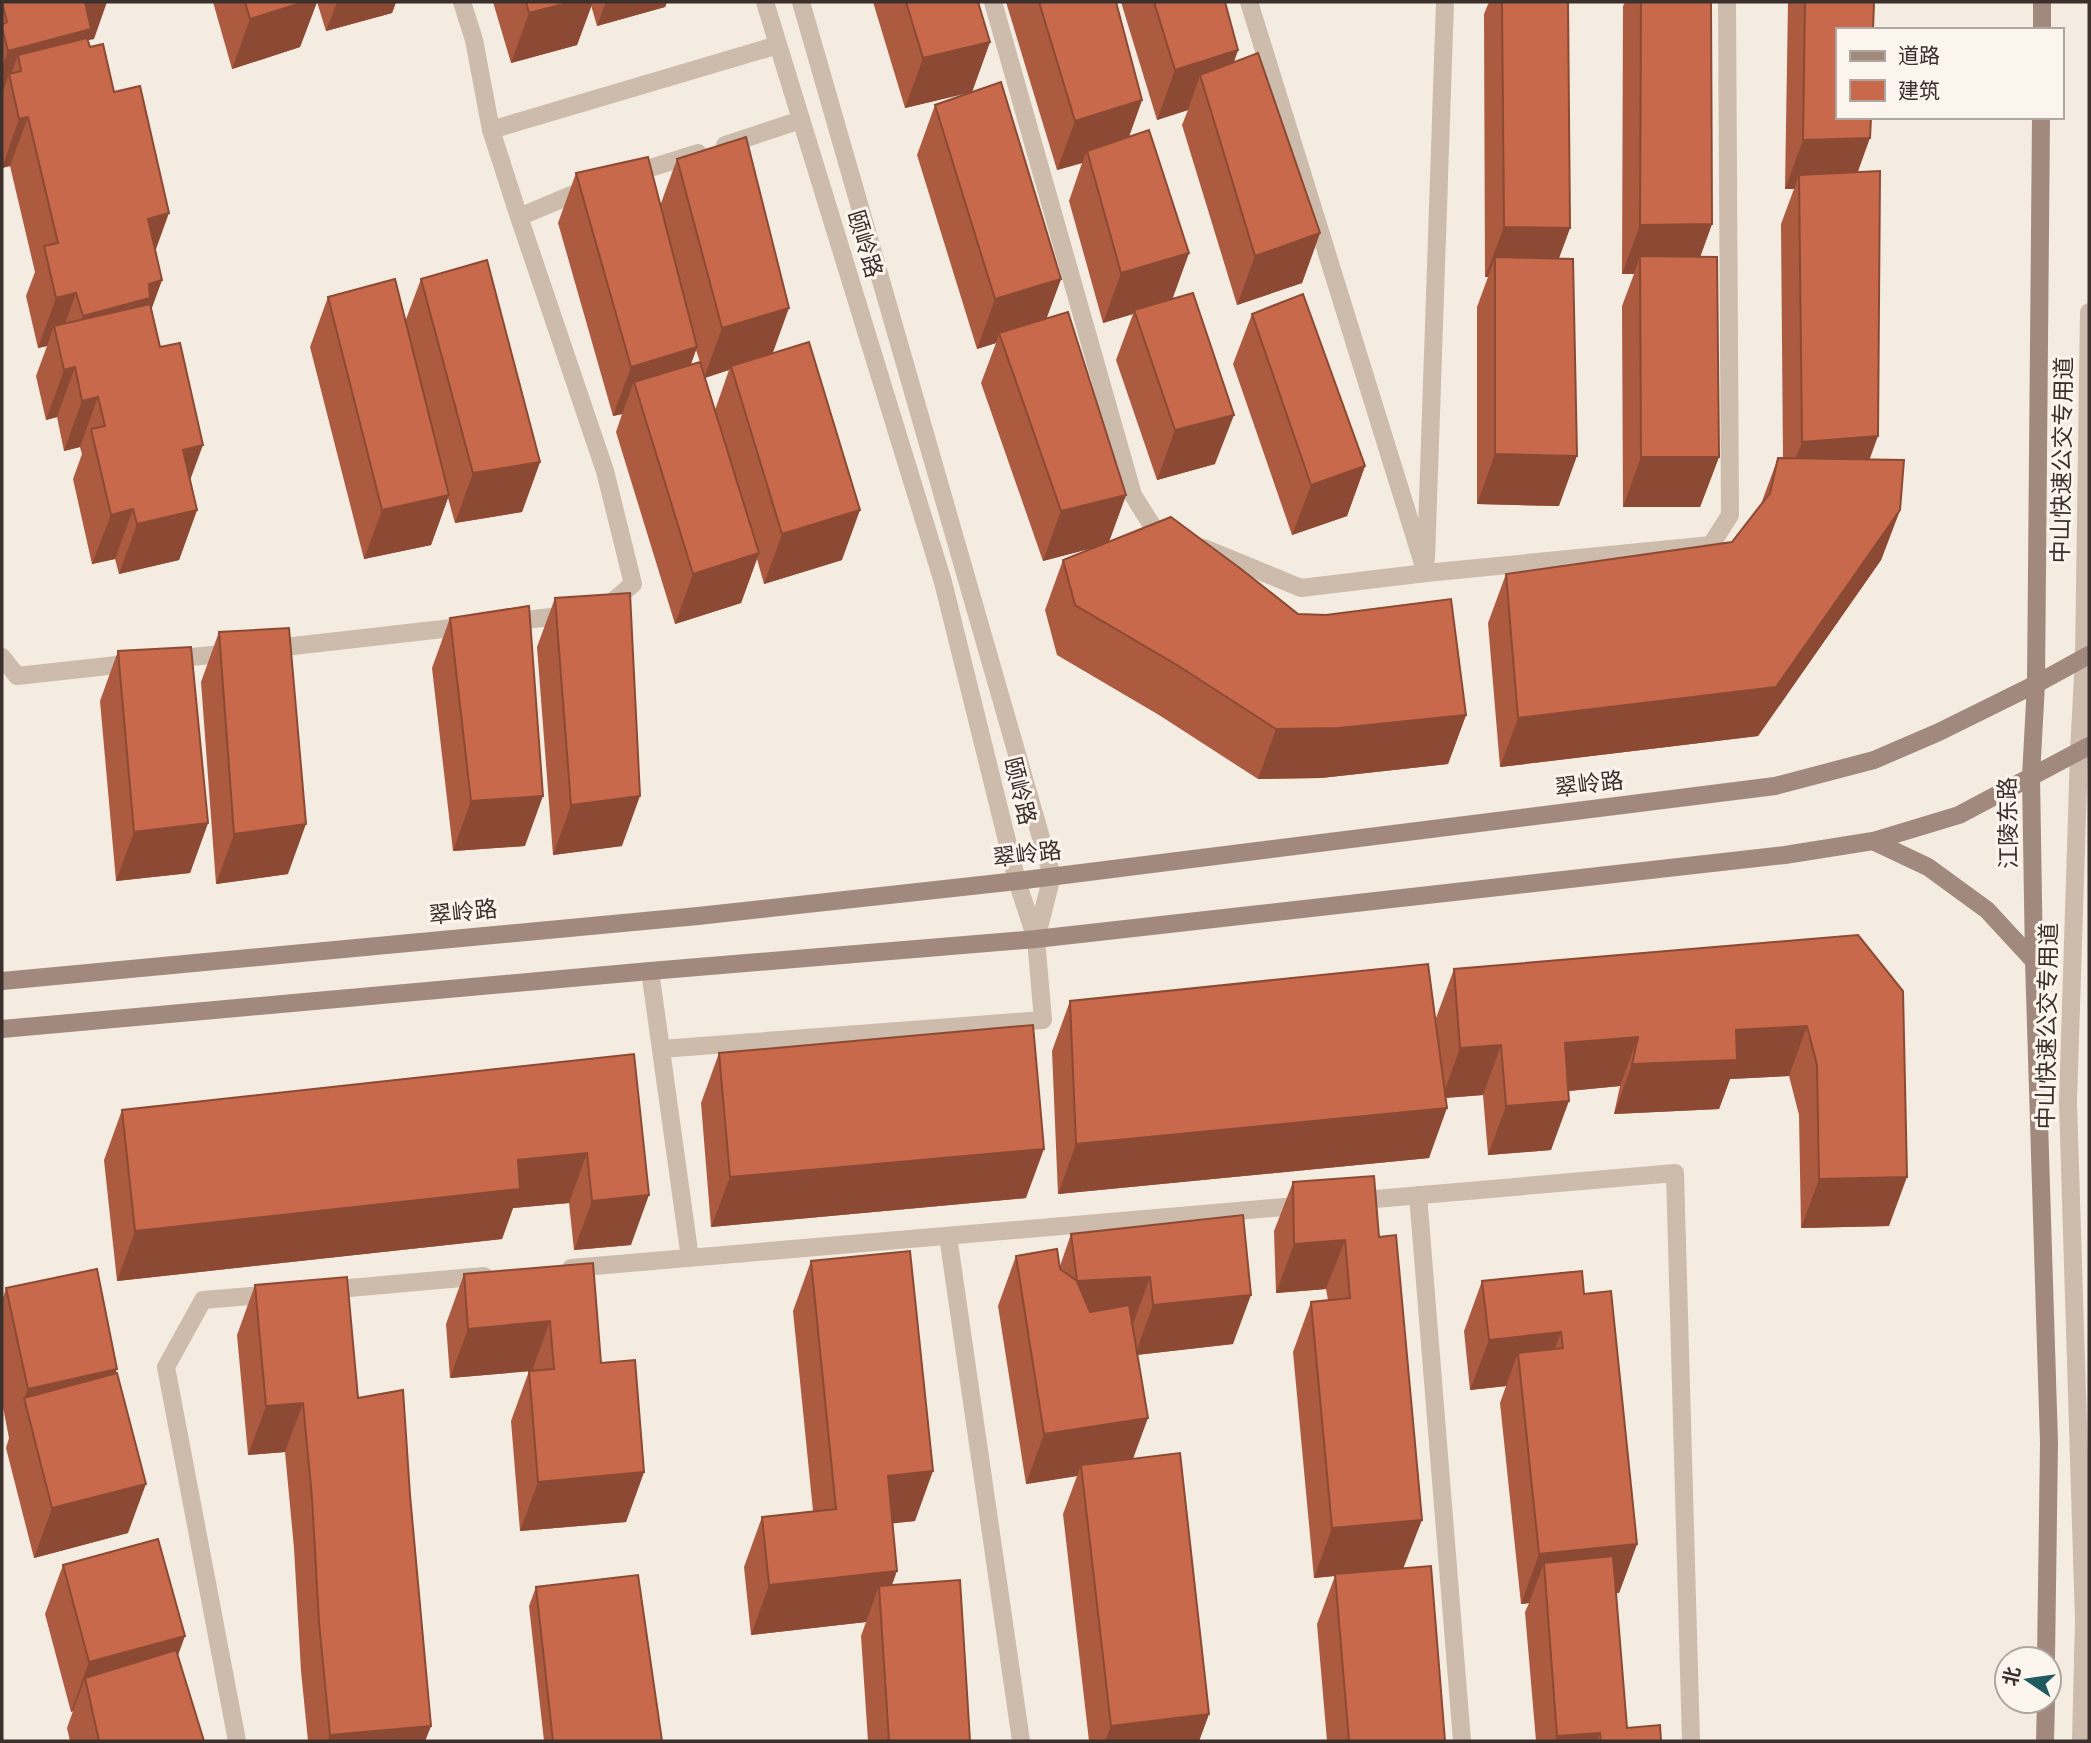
<svg xmlns="http://www.w3.org/2000/svg" width="2091" height="1743" font-family="'Roboto Condensed','Noto Sans SC',sans-serif">
<style>
.lines{fill:none;stroke-linecap:round;stroke-linejoin:round}
.service{stroke:#cdbbac;stroke-width:18}
.minor{stroke:#cdbbac;stroke-width:18}
.tertiary{stroke:#cdbbac;stroke-width:18}
.secondary{stroke:#a18a7d;stroke-width:18}
.wall{fill:#ac5a40;fill-rule:evenodd}
.shaded-wall{fill:#8c4a34}
.building{fill:#c8694b;stroke:#8c4a34;stroke-width:2}
.labels{text-anchor:middle;stroke-width:6;stroke-linejoin:round;paint-order:stroke}
.street-label{font-size:23px;fill:#3b302b;stroke:#fbf5ee}
</style>
<rect width="100%" height="100%" fill="#f4ebe1"/>
<g class="lines">
<path class="service" d="M2081,1741l3,-120 -16,-519 11,-350 5,-94 5,-346"/>
<path class="minor" d="M462,2l12,38 17,90 287,-85
M993,2l140,493 20,32 19,8
M1249,2l177,571
M491,130l28,87
M725,145l76,-25
M628,175l70,-22
M588,188l-69,29 86,254 28,113 -29,25
M1204,548l97,40 125,-15 285,-28 19,-30 -3,-513
M1426,559l19,-557
M507,622l63,-7
M267,649l202,-23
M2,657l15,19 118,-13
M170,659l63,-6
M650,971l40,287
M661,1049l382,-29 -7,-81
M1418,1195l44,546
M1352,1201l323,-28 16,568
M948,1236l73,505
M571,1268l736,-63
M327,1290l157,-14
M237,1741l-71,-374 37,-67 72,-6"/>
<path class="tertiary" d="M765,2l178,580 74,299 19,58
M801,2l251,874 -16,63"/>
<path class="secondary" d="M2042,30v-28
M2041,117l-5,567 -5,92 3,185 15,482 -3,216
M1873,841l55,26 59,43 47,51
M2,981l696,-65 319,-35 758,-95 99,-26 65,-28 97,-48 53,-29
M2,1029l648,-58 386,-32 749,-84 88,-14 86,-26 130,-69
M2045,1741l1,-40"/>
</g>
<path class="wall" d="M2,2l92,37 -6,1 2,7 24,45 48,188 -11,28 46,202 -18,50 -60,14 -4,-15 -23,5 -19,-85 9,-25 -2,-7 -16,4 -7,-34 -11,3 -10,-44 11,-30 -9,2 -12,-52 9,-24 -25,-106 -8,2z
M213,2h104l-17,45 -68,22z
M317,2h79l-4,11 -66,18z
M493,2h174l-2,5 -68,19 -6,-21 -14,40 -66,18z
M873,2h105l12,40 -18,50 -67,16z
M1006,2h110l26,98 -13,37 60,116 -17,46 43,165 -58,16 -41,-120 17,-46 -30,9 -34,-122 13,-38 -25,7z
M1121,2h104l13,48 -4,12 86,171 -18,50 -65,22 -55,-180 6,-15 -31,10z
M1489,2h79l2,226 -11,30v248l-82,-2v-197l11,-30h-3l-1,-263z
M1625,2h86l1,222 -12,33 19,200 -19,50h-77l-1,-201 12,-32h-12l1,-268z
M1788,2h86l-16,170 11,288 31,50 -19,50 -123,176 -258,31 -12,-144 18,-49 226,-32 29,-38 17,-46h5l-2,-234 13,-35h-9z
M935,105l126,174 -15,40 80,176 -17,47 189,72 168,101 -18,49 -127,14 -63,1 -99,-64 -102,-60 -12,-45 18,-50 29,-12 -49,13 -62,-178 15,-40 -19,6 -60,-194z
M677,159l95,194 70,207 -78,24 -7,-25 -16,44 -66,21 -59,-192 6,-18 -9,2 -55,-193 18,-50 84,33zM696,350l4,12 -9,2zM729,370l-14,40 -10,-32z
M421,279l119,183 -18,50 -67,11 -7,-25 -17,47 -67,14 -54,-212 18,-50 77,25z
M1252,314l113,152 -18,50 -55,19 -59,-171z
M555,598l67,248 -69,9 -16,-208z
M450,618l75,228 -72,5 -21,-183z
M219,632l69,242 -72,10 -15,-202z
M118,651l90,172 -18,50 -74,8 -16,-180z
M1858,935l31,291 -88,2 -2,-113 -10,-39 -59,3 -11,30 -105,5 6,-28 -51,5 -18,59 -63,5 -5,-60 -37,3 -17,60 -371,36 -6,-143 18,-50 367,29 -1,-12 18,-49z
M719,1053l307,145 -315,29 -10,-124z
M634,1054l-3,191 -57,5 -5,-47 -56,5 -11,31 -385,42 -13,-121 18,-50z
M1374,1176l30,392 41,173h-118l-10,-117 18,-48 -21,2 -21,-226 18,-50 17,-2 -2,-11 -50,4 -2,-62 19,-49z
M1243,1215l-10,129 -96,11 -4,103 76,256 -10,27h-110l-26,-227 14,-38 -51,8 -28,-178 18,-50 44,10 11,-32z
M811,1261l104,260 -23,2v62l78,156h-102l-7,-105 5,-14 -115,13 -7,-68 18,-50 51,-6 -20,-200z
M593,1263l8,100 43,109 -18,50 -106,9 -9,-110 18,-50 -79,7 -4,-54 18,-50z
M1482,1281l102,13 53,250 -18,49h-3l11,135 34,13h-125l-11,-129 4,-9 -8,1 -21,-201 6,-17 -36,4 -6,-59z
M255,1285l103,113 52,97 21,231 -6,15h-117l-7,-70 -7,-123 -9,-96 -37,3 -11,-120z
M6,1288l110,86 12,159 -94,25 -28,-110 3,-10 -7,-36v-101z
M63,1565l115,90 26,86h-134l-3,-13 6,-17 -2,1 -26,-98z
M536,1587l126,154h-118l-15,-135z"/>
<path class="shaded-wall" d="M81,2h26l-13,37 -7,1 -66,31 -3,-16 -8,22 -1,-3 -7,20v-27l6,-16z
M304,2h13l-17,45 -68,22 18,-50z
M337,2h59l-4,11 -66,18z
M571,2h22l-16,43 -66,18 18,-50z
M606,2h61l-2,5 -68,19z
M990,42l-18,50 -67,16 18,-50z
M1238,50l-18,50 -20,-25 -12,35 -31,10 18,-50z
M1142,100l-18,50 -37,1 -5,12 -25,7 18,-49z
M28,117l-18,49 -8,2 17,-49z
M1870,138l-18,50 -53,-13 -5,14h-9l18,-49z
M169,213l-18,50 -3,-44z
M1712,224l-18,50 -54,-18 -6,18h-12l18,-49z
M1504,227l66,1 -18,49 -57,-20 -7,20h-3z
M1320,233l-18,50 -65,22 18,-49z
M1189,253l-18,50 -37,7 -1,4 -30,9 18,-50z
M1061,279l-18,49 -44,5 -3,10 -19,6 18,-50z
M162,280l-18,50 -79,36 18,-50 66,-32z
M76,293l-18,50 -4,-17 -7,20 -9,2 18,-50z
M789,308l-18,50 -40,8 -2,4 -25,8 18,-50z
M697,347l-18,50 -45,-15 -12,32 -9,2 18,-49z
M75,367l-18,50 -11,3 18,-50z
M98,397l-18,50 -16,4 18,-50z
M1234,415l-19,49 -58,16 18,-50z
M1878,436l-18,50 -77,6 19,-50z
M203,445l-18,49 -2,-44z
M1495,454l82,2 -18,50 -82,-2z
M1641,457h78l-19,50h-77z
M540,462l-18,50 -67,11 18,-50z
M1365,466l-18,50 -55,19 19,-50z
M449,495l-18,50 -67,14 18,-49z
M1126,495l-18,49 -65,17 18,-50z
M133,509l-18,50 -23,5 19,-49z
M197,510l-18,50 -60,14 18,-50z
M860,510l-18,50 -78,24 18,-50z
M1900,510l-19,50 -123,176 -258,31 18,-49z
M759,553l-18,50 -66,21 18,-50z
M1466,715l-18,49 -127,14 -63,1 18,-50z
M543,796l-18,50 -72,5 18,-50z
M640,796l-18,50 -69,9 18,-50z
M208,823l-18,50 -74,8 18,-49z
M306,824l-18,50 -72,10 18,-50z
M1807,1026l-18,50 -59,3 -11,30 -105,5 18,-50 104,-34z
M1638,1037l-18,49 -73,7 18,-50z
M1501,1045l-18,50 -41,3 18,-50z
M1569,1101l-18,49 -63,5 18,-49z
M1447,1108l-18,50 -371,36 18,-50z
M1044,1149l-18,49 -315,29 19,-50z
M587,1153l-18,50 -56,5 -11,31 -385,42 18,-50 383,-71z
M1907,1177l-18,49 -88,2 18,-49z
M649,1195l-18,50 -57,5 18,-49z
M1345,1240l-19,49 -50,4 18,-49z
M1150,1277l-18,50 -74,3 19,-49z
M1251,1295l-18,49 -98,11 18,-50z
M550,1321l-18,50 -82,7 18,-49z
M1561,1332l-18,50 -25,-29 -12,33 -36,4 19,-50z
M117,1369l-18,50 -75,-21 4,-9z
M303,1403l-18,49 -37,3 18,-49z
M1148,1418l-18,49 -49,-2 -4,11 -51,8 18,-50z
M933,1471l-18,50 -45,5 18,-50z
M644,1472l-18,50 -106,9 18,-49z
M146,1484l-18,49 -94,25 18,-50z
M1422,1520l-19,49 -89,9 18,-50z
M1637,1544l-18,49 -72,8 -3,-38 -15,40 -8,1 18,-50z
M897,1571l-16,45 -2,-30 -13,36 -115,13 18,-50z
M185,1636l-18,50 -82,-8 -12,33 -2,1 18,-50z
M1209,1714l-10,27h-94l6,-15z
M431,1726l-6,15h-98l3,-6z
M1600,1733l-3,8h-41l1,-5z"/>
<path class="building" d="M2,2h83l6,27 -83,22 -6,-24v-2l5,-3z
M245,2h59l-54,17z
M526,2h45l-42,11z
M906,2h72l12,40 -67,16z
M1039,2h77l26,98 -67,21z
M1154,2h71l13,48 -63,20z
M1502,2h66l2,226 -66,-1z
M1641,2h70l1,222 -72,1z
M1805,2h69l-1,28h-36v87h34l-1,21 -67,2z
M87,38l3,9 13,-3 11,48 26,-6 29,127 -21,6 14,61 -13,4 1,14 -67,18 -7,-23 -20,5 -12,-52 14,-3 -30,-126 -9,2 -10,-45 12,-3 -3,-16z
M1258,53l62,180 -65,23 -55,-181z
M1001,82l60,197 -66,20 -60,-194z
M1149,130l40,123 -68,20 -34,-122z
M746,137l43,171 -67,20 -45,-169z
M648,157l49,190 -66,20 -55,-194z
M1880,171l-2,265 -76,6 -3,-267z
M1640,256l77,1 2,200h-78z
M1495,257l78,2 4,197 -82,-2z
M487,260l53,202 -67,11 -52,-194z
M395,279l54,216 -67,15 -54,-213z
M1193,293l41,122 -59,15 -41,-120z
M1303,294l62,172 -54,19 -59,-171z
M150,304l10,43 20,-4 23,102 -20,5 14,60 -60,14 -4,-15 -22,6 -20,-86 14,-3 -7,-29 -16,4 -7,-34 -11,3 -10,-44z
M1068,312l58,183 -65,16 -62,-178z
M809,342l51,168 -78,24 -51,-168z
M700,362l59,191 -66,21 -59,-192z
M1778,458l126,2 -4,50 -124,177 -258,31 -12,-144 226,-32 38,-49z
M1171,517l70,52 57,45 28,1 125,-16 15,116 -127,13 -63,1 -99,-64 -102,-60 -12,-45z
M630,593l10,203 -69,9 -16,-207z
M529,606l14,190 -72,5 -21,-183z
M289,628l17,196 -72,10 -15,-202z
M191,647l17,176 -74,9 -16,-181z
M1858,935l45,56 4,186 -88,2 -2,-114 -10,-39 -71,4 1,30 -105,4 6,-27 -73,6 4,58 -63,5 -5,-61 -41,3 -6,-79z
M1428,964l19,144 -371,36 -6,-143z
M1033,1025l11,124 -314,28 -11,-124z
M634,1054l15,141 -57,6 -5,-48 -69,7 2,29 -385,42 -13,-121z
M1374,1176l5,61 17,-2 26,285 -90,8 -21,-226 39,-4 -5,-58 -51,4 -1,-62z
M1243,1215l8,80 -98,10 -3,-28 -73,4 -6,-47z
M1057,1249l3,20 17,12 13,31 39,-7 19,113 -104,16 -28,-178z
M910,1251l23,220 -45,5 9,95 -128,14 -7,-68 74,-8 -25,-248z
M593,1263l8,100 34,-3 9,112 -106,10 -9,-111 25,-2 -4,-48 -82,8 -4,-55z
M97,1269l20,100 -89,20 -22,-101z
M1582,1271l2,23 27,-3 26,253 -98,10 -21,-201 45,-5 -2,-16 -72,8 -7,-59z
M347,1277l11,121 45,-8 7,105 21,231 -101,9 -11,-113 -7,-124 -9,-95 -37,3 -11,-121z
M117,1373l29,111 -94,24 -28,-110z
M1180,1453l29,261 -98,12 -30,-261z
M158,1539l27,97 -96,26 -26,-97z
M1613,1556l14,172 33,-3 1,16h-60l-1,-8 -43,3 -13,-173z
M1431,1566l14,175h-96l-14,-167z
M638,1575l24,166h-109l-17,-154z
M960,1580l10,161h-81l-10,-155z
M176,1650l28,91h-105l-14,-63z"/>
<g class="labels">
<g class="street-label">
<text transform="translate(865 244) rotate(73)" y="8">颐岭路</text>
<text transform="translate(2062 460) rotate(-89)" y="8">中山快速公交专用道</text>
<text transform="translate(1589 784) rotate(-7)" y="8">翠岭路</text>
<text transform="translate(1020 791) rotate(76)" y="8">颐岭路</text>
<text transform="translate(2008 823) rotate(-91)" y="8">江陵东路</text>
<text transform="translate(1027 854) rotate(-7)" y="8">翠岭路</text>
<text transform="translate(463 912) rotate(-6)" y="8">翠岭路</text>
<text transform="translate(2047 1026) rotate(-89)" y="8">中山快速公交专用道</text>
</g>
</g>
<rect width="2091" height="1743" fill="none" stroke="#3b302b" stroke-width="7"/>
<rect x="1836" y="28" width="228" height="91" fill="#fbf5ee" stroke="#aea6a0" stroke-width="2"/>
<rect x="1850" y="51" width="35" height="10" fill="#a18a7d" stroke="#aea6a0" stroke-width="2"/>
<text x="1898" y="63" font-size="21" fill="#3b302b">道路</text>
<rect x="1850" y="80" width="35" height="21" fill="#c8694b" stroke="#aea6a0" stroke-width="2"/>
<text x="1898" y="98" font-size="21" fill="#3b302b">建筑</text>
<g transform="translate(2028 1680) rotate(283)"><circle r="33" fill="#fbf5ee" stroke="#aea6a0" stroke-width="2"/>
<path d="M0-5L12 26L0 18L-12 26Z" fill="#1f5a5e"/>
<text y="-10" font-size="19" font-weight="bold" text-anchor="middle" fill="#3b302b">北</text>
</g>
</svg>
